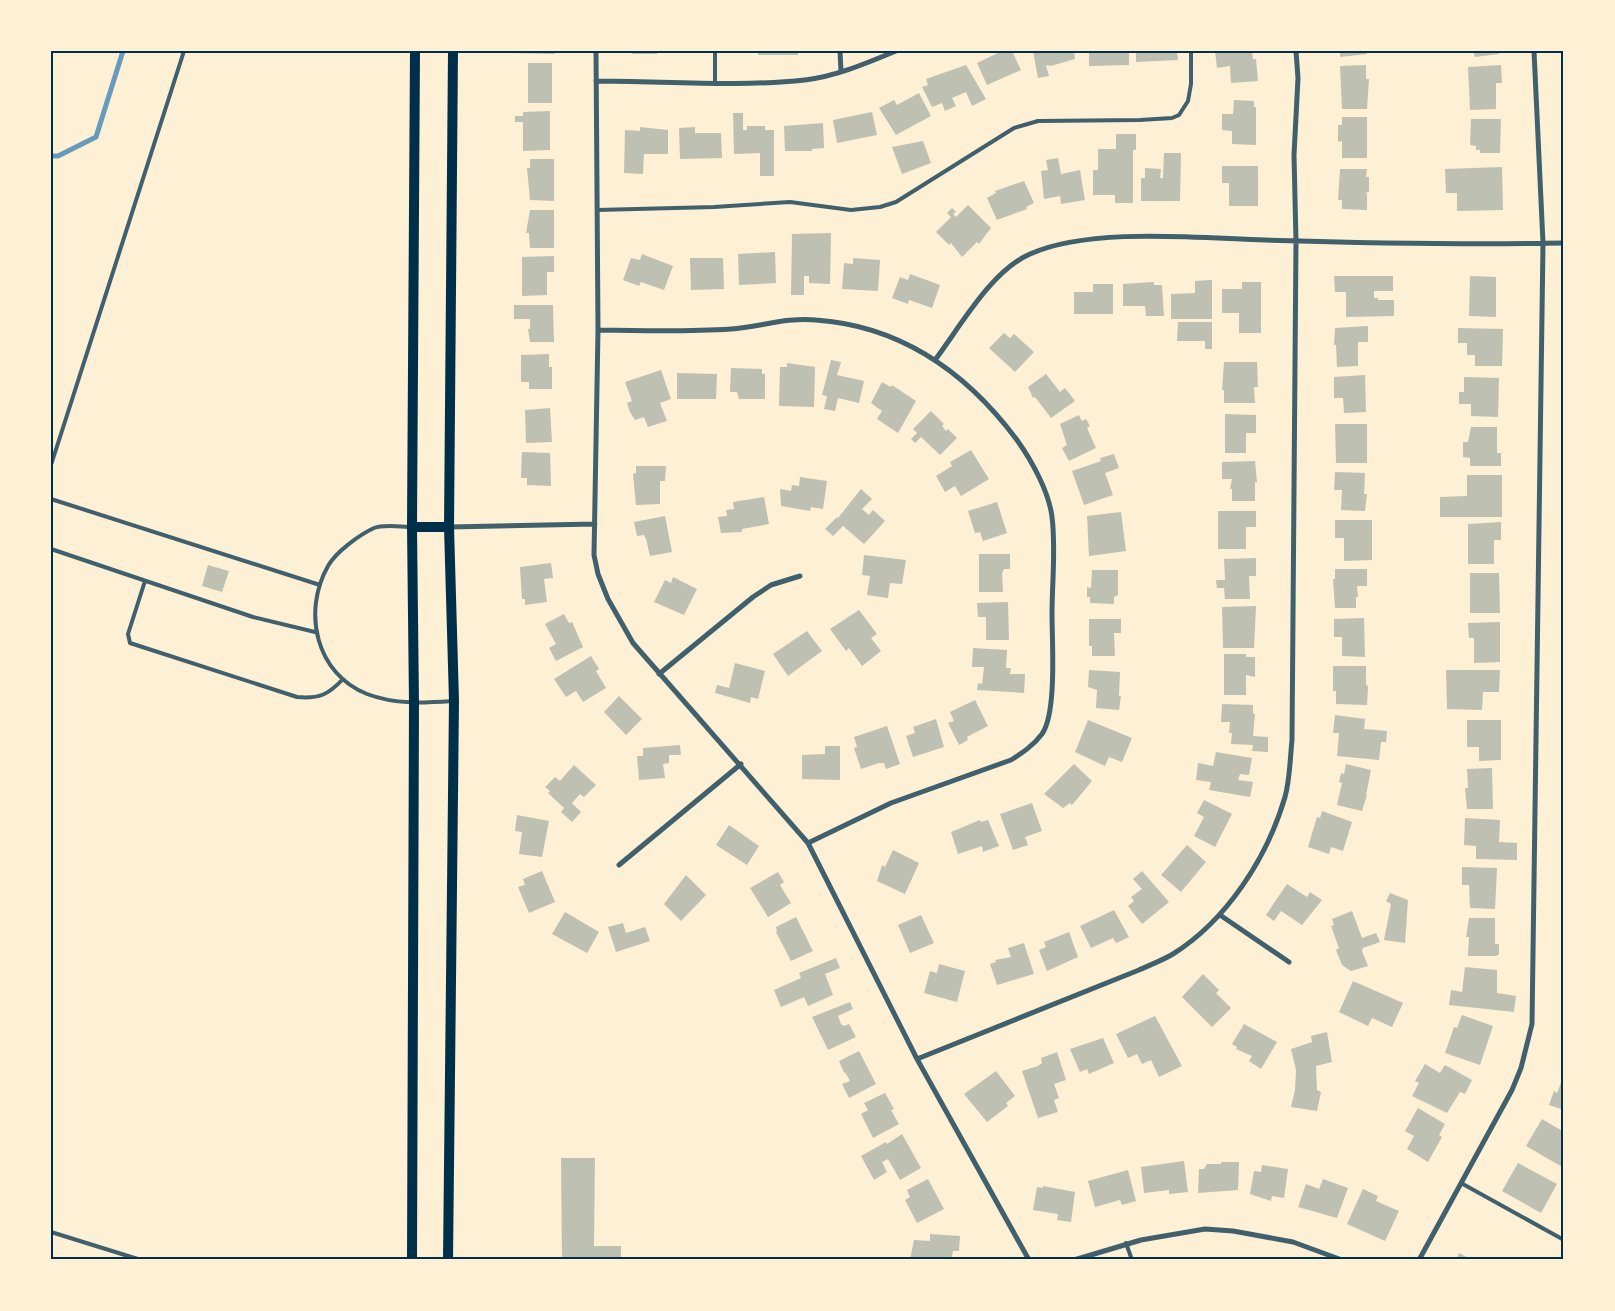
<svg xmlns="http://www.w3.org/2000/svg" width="1615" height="1311" font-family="Manrope,sans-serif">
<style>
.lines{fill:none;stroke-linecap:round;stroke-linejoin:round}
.stream{stroke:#669bbc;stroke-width:5}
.building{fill:#bec0b2}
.service{stroke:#3f606c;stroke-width:4}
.minor{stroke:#3f606c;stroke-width:5}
.secondary{stroke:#003049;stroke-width:10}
.neatline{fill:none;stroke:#003049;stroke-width:2}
</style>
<rect width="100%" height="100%" fill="#fdf0d5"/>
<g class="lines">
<path class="stream" d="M51,156h7l38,-19 27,-86"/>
</g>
<path class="building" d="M510,51h45v3l-45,-1z
M632,51h25v3h-25z
M758,51h40v4h-40z
M1002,51h10l9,19 -34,15 -10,-22z
M1033,51h41l1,8 -24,7 -5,-1 3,11 -11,2z
M1089,51h40v14l-40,1z
M1136,51h41l1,9 -42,2z
M1215,51h37l1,8h3l2,22 -27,2 -1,-17 -13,2z
M1340,51h26l1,3 -27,3z
M1473,51h25l1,3 -24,3z
M528,63h24v40h-24z
M966,65l20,34 -14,7 -6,-14 -14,6 4,8 -11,5 -3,-8 -10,4 -10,-20 6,-2 -2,-6z
M1366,65v14h3l-2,30h-25l-2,-43z
M1501,65l1,18h-6v26l-26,1 -2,-43z
M919,93l12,23 -35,19 -17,-27 15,-8 3,5z
M1234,100l20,1v6h2v38l-24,-1v-13l-10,-1v-16h11z
M550,111v39l-27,1v-29h-8v-6h8v-4z
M872,112l5,23 -40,8 -4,-23z
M733,113h10v17h4v-4h18v4h9v46h-14v-23l-26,1z
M1342,117h25v41h-25v-17l-4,1v-17h4z
M1471,119h30l-1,34h-20v-3h-4v-4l-6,-1z
M823,123l1,25 -12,1v2h-27l-1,-25z
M640,127l28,3v24h-24l-1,20 -19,-1 1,-43 15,1z
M695,127v6h26l1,25 -42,1 -1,-31z
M1116,134h20v16h-3v53h-18v-8h-22v-25h5v-21h18z
M923,141l8,22 -29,11 -10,-27z
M1164,153h17l-1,48h-39v-23h4v-10l16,1 -1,9h3z
M1058,158l3,16 19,-4 5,30 -24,4 -1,-8 -16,3 -3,-28 7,-1 -2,-10z
M530,159h24v42l-24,-1 -3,-32h3z
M1222,166h36v40h-29v-23h-7z
M1502,167l1,43 -46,1v-18h-11l-1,-24z
M1340,169h27l-1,8h3v15l-4,1 2,1v16l-25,-1v-9h-4z
M1024,181l10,22 -8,4 1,2 -30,11 -10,-22 9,-5 -1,-2z
M968,205l23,23 -12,16 -2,-2 -15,15 -11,-14 -2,2 -13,-13 15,-15 -4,-4 5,-5 4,4 -3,2 3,3z
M530,210h24v38h-24l-1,-15h-3z
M831,233l-1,51 -21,-1v-7h-5v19h-13l1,-61z
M775,252l1,31 -37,2 -1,-31z
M642,254l31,12 -9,24 -23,-8 -2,4 -16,-6 8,-22 9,2z
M554,256v16h-7v23l-25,1v-39z
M690,258h33l1,31 -33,1z
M853,258l27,2 -2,31 -36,-2 2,-26 9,1z
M910,274l30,11 -8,23 -23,-8 -1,4 -16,-6 8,-21 8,3z
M1334,276h59v15h-19v7h4v2h16v16l-48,1v-25h-11z
M1470,276l26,1v40l-27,-1z
M1212,280v39h-41v-25l24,-1v-12z
M1154,282v3h8l2,31h-18l-1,-10h-22v-22z
M1242,282h19v51h-22v-20h-17v-24h20z
M1093,284h20v30h-39v-22h19z
M514,305h39l1,37h-24l-2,-13h2v-10h-16z
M1178,322h34v27h-7v-8h-28z
M1368,326v16h-10v24l-21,1 -1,-22h-2l1,-17z
M1458,328l45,1 -1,37h-27v-11h-8v-12h-9z
M1004,333l6,5 4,-4 20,18 -19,20 -26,-24z
M549,354v13h3v22h-23v-7h-8v-27z
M831,360l10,2 -4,13 27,6 -5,22 -21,-5 -3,13 -11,-2 3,-13 -5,-1z
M1224,362h33l1,25h-4l1,16h-31v-13h-2z
M787,363l28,4 -1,40 -35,-1 1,-39h7z
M731,368l31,1v5h3v25h-26l-2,-7h-7z
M661,370l10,29 -11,4 7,18 -19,6 -4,-10 -9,3 -5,-8 -3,-9 5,-2 -7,-19z
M677,373l40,1 -1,25h-39z
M1046,374l14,18 5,-4 10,13 -24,17 -16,-21 -2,1 -5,-11z
M1365,375l1,37 -22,1 -1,-15h-9v-21z
M1464,377l35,1 -1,39 -27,-1v-12h-12v-12h5z
M882,382l9,5 1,-2 24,16 -18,32 -21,-14 5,-8 -11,-8z
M550,408l2,34 -26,1 -1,-33z
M931,411l13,13 -2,2 4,5 2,-2 9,9 -17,17 -19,-18 -6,6 -4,-4 6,-6 -4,-4z
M1225,414l31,1v18h-10v20h-21z
M1079,415l3,6 4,-2 4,7 -3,2 9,20 -27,13 -7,-13 5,-3 -7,-21z
M1335,424h32v39h-31z
M1471,427h26v26h4v13h-31v-8l-7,-1v-15h5z
M971,450l18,29 -28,17 -6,-10 -10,6 -9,-16 16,-10 -2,-4z
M522,452l28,1 1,33 -24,-1v-7h-6z
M1114,454l5,14 -14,5 8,22 -29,10 -12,-34 29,-10 -1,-3z
M1255,461l2,21h-2v19h-23v-12h-2l2,-10h-10v-17z
M636,466h30l-1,15h-5v23l-24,1 -3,-31 3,-1z
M1335,472l30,1 -1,21h3l-2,17 -24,-1 1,-20h-8z
M1467,475h35v42h-62v-20l27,-1z
M800,477l27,4 -4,28 -12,-2 -1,4 -29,-5 -1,-17 11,2 1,-6 7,1z
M861,489l11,10 -10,10 7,6 4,-5 12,11 -21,23 -21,-18 -10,10 -8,-7 12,-12 1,1z
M764,497l5,27 -27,5v3l-21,1 -3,-16 9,-1 -1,-6 8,-1 -1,-7z
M997,502l10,31 -24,8 -3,-9 -5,1 -7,-22z
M1218,511h38v16h-10v22h-28z
M1121,512l5,39 -37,5 -2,-40z
M665,516l7,36 -22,4 -4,-17 -2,-4 -7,1 -3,-14z
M1335,520h37v40l-28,1v-23h-9z
M1501,522v18h-7v24h-26v-40z
M979,554h31v15h-6l-2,4 1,19h-24z
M864,555l42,5 -4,24 -12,-1 -2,15 -21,-3 3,-19 -8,-1z
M1256,558v18h-7l1,23h-25l-1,-11h-7l-1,-8h9l-1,-21z
M551,563l2,15 -9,1 3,23 -22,3v-6h-3l-2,-32z
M208,565l21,6 -7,21 -20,-6z
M1335,569h32v17h-10l1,11h-2v11h-21l-2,-29h2z
M1092,570h26v25l-4,2v7l-24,-1v-6h-3v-10l4,1z
M1470,573h29l1,40h-30z
M673,577l24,12 -13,26 -30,-13 11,-22 6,3z
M1008,602l1,38h-23v-23h-8l-1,-14z
M1256,606l-2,42h-31l-1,-41z
M859,610l18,24 -6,4 10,13 -19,15 -13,-18 -3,3 -16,-22z
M564,614l5,9 3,-1 11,25 -27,14 -7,-13 7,-4 -11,-20z
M1364,618l1,39 -23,-1v-19h-8v-18z
M1089,619h32v14h-7l1,23h-23v-10h-3z
M1500,622v40l-26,1v-25h-5l-1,-15z
M807,631l15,20 -34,25 -15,-22z
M973,648l34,2 -1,18h5l-1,6h15l-1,19 -47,-3 1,-7 4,1 2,-17h-12z
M1224,654h22v3h9v20l-9,-2v20h-22z
M591,656l8,13 -3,2 10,17 -23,14 -7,-11 -10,6 -12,-18z
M735,663l30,8 -7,28 -7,-2 -1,6 -35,-10 2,-8 12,3z
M1333,666h33v19l2,1 -1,19 -31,-1v-13h-3z
M1089,670l31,2 -1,24h2l-2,14 -23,-2 1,-18 -9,-3z
M1446,670h54l-1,22h-16l-1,18 -35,-1z
M619,696l23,23 -16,16 -22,-23z
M975,700l13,26 -21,11 1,3 -9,5 -11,-22 6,-2 -4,-9z
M1222,704l31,1v8l2,1 -2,22 15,1v15l-16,-1 1,-6 -22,-1 1,-11h-3l1,-11h-9z
M1335,715l30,4 -1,10 23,2 -1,11h-5l-2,18 -42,-4 2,-23h-6z
M936,719l8,28 -31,10 -7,-21 9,-3 -2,-6z
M1088,720l44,18 -10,24 -13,-5 -4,9 -30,-14z
M1467,720h34v40l-22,1v-14h-12z
M887,726l13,38 -14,5 -2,-6h-5l-18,6 -7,-21 3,-1 -3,-10z
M680,745l1,10h-12v8l-6,1 2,14 -26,2 -2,-24h6v-8z
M825,746h15v34l-38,-1v-24l23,-1z
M1216,752l36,6 -3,17 -9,-1 -2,6 15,2 -3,15 -41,-7 2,-8 -15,-2 2,-17 15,3z
M1074,764l18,17 -20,24 -2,-2 -7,5 -19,-14z
M1346,764l25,6 -5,25h1l-5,16 -25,-6 5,-22 -3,-1 2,-9 3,1z
M574,765l22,20 -12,12 -4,-3 -8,9 9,9 -9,10 -11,-10 3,-4 -16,-15 2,-2 -5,-4 10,-10 5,4z
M1492,768l1,41h-26l-2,-21h3l-1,-19z
M1204,800l28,14 -17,33 -21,-11 10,-19 -7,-4z
M1032,803l10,28 -17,6 3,8 -15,5 -13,-36z
M1322,811l30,11 -9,29 -12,-4 -2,7 -21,-7 9,-30 3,1z
M517,815l32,6 -7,36 -23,-3 3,-22 -7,-1z
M1465,818l35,2 -1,22 18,1v17l-41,-1v-13l-12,-1z
M980,820l1,2 7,-2 11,26 -16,6 -1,-6 -24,8 -7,-22z
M729,825l30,21 -12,19 -31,-20z
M1187,845l19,17 -25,30 -20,-17z
M893,850l26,13 -14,31 -28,-13 5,-16 3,2z
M1462,867l35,1 -2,41 -25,-1 -1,-23h-7z
M542,871l13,31 -26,11 -11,-26 7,-2 -2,-6z
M1142,871l27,31 -27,22 -14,-18 6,-5 -3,-4 11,-8 -9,-10z
M778,872l6,10 -4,3 11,18 -23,14 -18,-29z
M686,875l20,20 -25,26 -17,-17z
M1287,884l20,13 3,-5 12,8 -20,25 -21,-14 -7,10 -8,-6z
M1390,893l18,7 -3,43 -21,-3 7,-36 -5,-3z
M1114,910l15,27 -13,6 -3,-5 -22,10 -11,-22z
M1352,911l10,27 14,-5 4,9 -17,6 -1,3 6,15 -17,5 -9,-6 -6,-15 3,-2 -8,-22 3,-1 -2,-6z
M565,912l34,20 -12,21 -35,-19z
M921,915l13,28 -24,10 -12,-28z
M796,917l17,34 -22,10 -15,-29 1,-1 -1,-4z
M1469,918h26v26h4v10l-3,2h-28l1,-19h-3z
M623,923l3,10 19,-6 5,14 -34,11 -8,-25z
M1069,932l9,25 -31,14 -8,-21 7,-3 -2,-5z
M1024,943l10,31 -37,11 -7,-21 6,-2 -1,-2 16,-3 -3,-9z
M836,958l4,10 -15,6 8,21 -25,11 -4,-9 -23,10 -7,-17 27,-12 -2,-5z
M939,964l26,7 -8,31 -33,-9 6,-22 7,2z
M1465,967l32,3v23l19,3 -2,16 -65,-7 2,-15 11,2z
M1203,974l16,16 -3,3 15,15 -19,19 -30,-30z
M1353,981l50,22 -11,24 -20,-9 -4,8 -29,-14z
M850,1002l3,7 -15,7 3,8 3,2 5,-2 7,13 -28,13 -16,-33z
M1462,1015l31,11 -13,39 -35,-12 9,-26 3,1z
M1155,1016l27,50 -23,11 -8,-17 -9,4 -5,-10 -9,4 -12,-24z
M1244,1024l33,18 -16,27 -12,-8 3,-5 -16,-7 1,-2 -5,-3z
M1327,1032l5,30 -16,4 1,24 4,2 -4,19 -26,-4 4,-17 1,-20 -5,-21 21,-7 -1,-6z
M1103,1038l11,25 -25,11 -2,-5 -7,3 -10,-23z
M859,1051l17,33 -27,14 -7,-14 8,-3 -5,-9 -1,1 -5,-12z
M1057,1052l9,28 -12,4 5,14 -5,2 4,12 -20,6 -16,-47 16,-5 4,-3 -1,-5z
M1425,1064l15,9 5,-8 27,15 -7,14 -5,-2 -13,21 -35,-17 7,-13 -4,-2z
M996,1071l19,25 -9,7 2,3 -21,16 -23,-28z
M1564,1075v35l-15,-5 5,-14 3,2z
M885,1093l9,16 -3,1 8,14 -26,14 -12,-24 7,-4 -4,-7z
M1418,1108l27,16 -6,11 3,2 -14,25 -21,-13 7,-13 -9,-5z
M1542,1119l22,13v36l-38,-22z
M902,1134l19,34 -21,12 -12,-21 -6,3 5,10 -13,8 -13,-24 25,-14 1,2z
M561,1158h34l-1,88h27v14h-59z
M1184,1161l4,31 -19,2v-4l-25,3 -3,-26z
M1221,1162h18l-1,28 -40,3 1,-24h5l3,-5h14z
M1518,1163l39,21 -16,29 -39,-22z
M1262,1165l26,4 -4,29 -12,-2 -1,5 -21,-7 4,-23 7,1z
M1128,1170l8,31 -14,4 -2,-5 -25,7 -7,-26z
M928,1179l16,30 -27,14 -12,-23 5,-3 -3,-7z
M1323,1179l25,9 -11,30 -39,-11 8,-23 13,5z
M1043,1186l32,6 -4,30 -14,-2 1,-6 -25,-4 4,-23 6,1z
M1363,1189l15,7 -2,5 23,10 -14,30 -38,-17z
M930,1234l30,2 -1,15h-6l-2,9h-41l4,-20 16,1z
M1459,1253l13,7h-16z"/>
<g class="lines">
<path class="service" d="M715,82v-31
M597,210l117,-3 76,-5 61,8 29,-3 16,-5 118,-74 24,-7 102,-1 32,-2 7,-3 9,-14 3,-17v-33
M51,465l133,-414
M51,499l269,86
M412,527c-11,0 -28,-3 -38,1 -15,7 -38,24 -46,38 -26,46 -12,108 39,128 29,11 57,9 86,7
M51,549l202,68 62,15
M145,581l-17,53 2,9 167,54c22,2 31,-2 46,-18
M1461,1183l103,57
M51,1232l90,28
M1126,1243l6,17"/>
<path class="minor" d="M596,51l2,279 -4,225 4,19 10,25 25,44 175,200 109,216 112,201
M840,51l1,21
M596,81c67,0 144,6 209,-1 32,-4 62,-17 91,-29
M598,330c44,1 89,2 133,-1 28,-2 56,-12 85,-9 85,6 151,53 201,120 15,21 32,52 35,77 4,31 0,66 0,97 0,28 5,99 -10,120 -9,12 -20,19 -31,26l-120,43 -83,40
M935,360c25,-33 56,-89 95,-106 60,-27 169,-16 235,-14 100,3 200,5 299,3
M449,527l146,-3
M659,674l94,-77 18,-12 29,-9
M619,865l122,-101
M1220,915l69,47
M917,1059l222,-89c11,-5 24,-10 34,-16 54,-34 94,-96 112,-157 5,-18 5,-38 7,-57l4,-499 -2,-86 4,-77 -2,-27
M1074,1260l67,-20 64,-11 28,2 60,11 49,18
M1419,1260l93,-170 9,-22 11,-44 11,-781 -9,-192"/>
<path class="secondary" d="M412,527h37
M412,1260l2,-556 -2,-177 3,-476
M448,1260l6,-559 -5,-174 4,-476"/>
</g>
<rect width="1615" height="1311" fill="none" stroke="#fdf0d5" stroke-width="105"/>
<rect x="52" y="52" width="1510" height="1206" class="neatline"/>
</svg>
